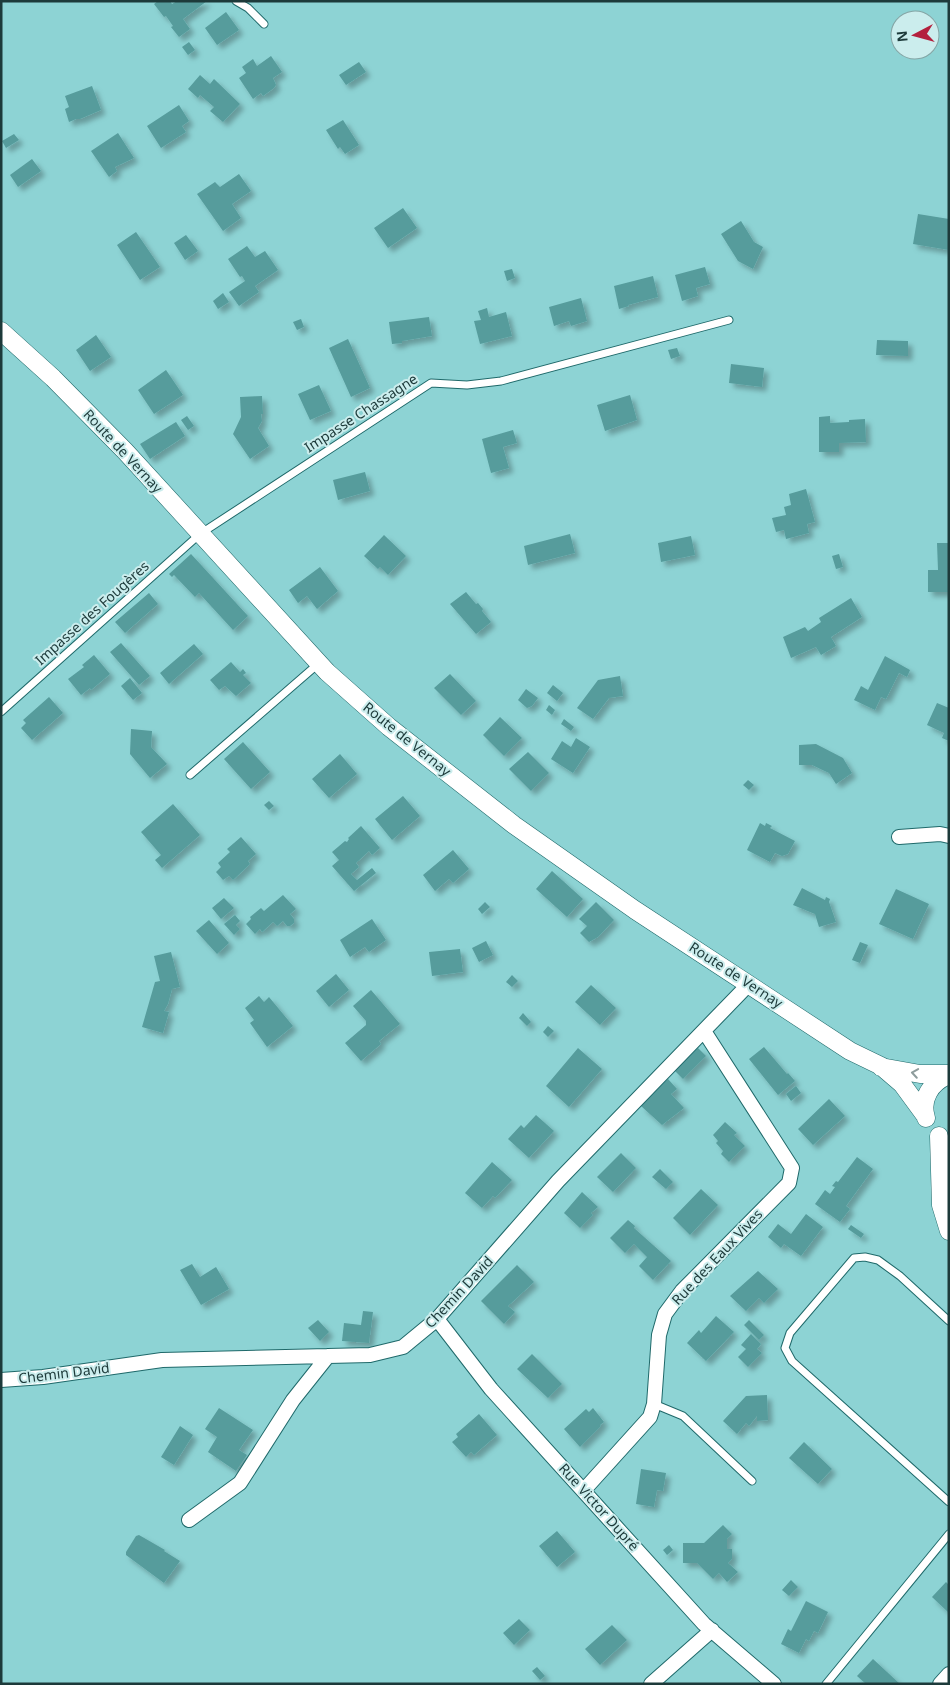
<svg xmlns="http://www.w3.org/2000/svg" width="950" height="1685" font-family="'Noto Sans',sans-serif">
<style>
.building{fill:#569c9c;filter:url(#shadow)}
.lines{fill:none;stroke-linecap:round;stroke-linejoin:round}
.service-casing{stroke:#1f696a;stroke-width:9}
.minor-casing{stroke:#1f696a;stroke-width:16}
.tertiary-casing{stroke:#1f696a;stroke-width:19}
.service{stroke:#fff;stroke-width:7}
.minor{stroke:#fff;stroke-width:14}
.tertiary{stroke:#fff;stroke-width:18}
.oneway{stroke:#8e9c9c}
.labels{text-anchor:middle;stroke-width:4;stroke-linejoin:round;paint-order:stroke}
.street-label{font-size:14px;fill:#1d3a3a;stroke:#cbeded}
</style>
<defs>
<filter id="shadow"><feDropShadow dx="4.5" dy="4.5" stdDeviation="2.5" flood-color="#0004"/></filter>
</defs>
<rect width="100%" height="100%" fill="#8dd3d4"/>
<path class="building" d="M158,1h12l2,3 5,-3h30l-24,18 7,10 -11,8 -8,-10 2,-1 -7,-10 -2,1 -10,-13z
M226,12l13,18 -22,15 -12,-17z
M189,42l6,8 -7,5 -6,-8z
M271,56l11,16 -9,6 3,7 -2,3 -11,8 -2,-3 -8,6 -14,-21 7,-5 -4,-6 11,-8 4,7z
M359,62l7,10 -20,13 -7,-10z
M200,75l10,9 4,-5 26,25 -17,18 -13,-11 4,-4 -14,-12 -2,3 -10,-9z
M92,86l9,24 -21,9h-4l-7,3 -4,-13 4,-2 -4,-11z
M179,105l10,16 -7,5 4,6 -25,16 -14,-22z
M343,120l16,25 -14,9 -5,-7 -2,2 -12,-19z
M118,133l16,25 -19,9 2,4 -8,6 -18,-26z
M14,134l5,6 -13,8 -4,-7z
M32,159l9,12 -23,16 -8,-12z
M239,174l12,17 -19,13 9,14 -18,13 -26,-37 18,-12 5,5z
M403,208l14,20 -29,20 -14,-20z
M918,214l31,5v31l-36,-6z
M741,221l13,21 9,5 -10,22 -15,-8 -17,-27z
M136,232l24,35 -20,13 -23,-35z
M186,235l12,16 -13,9 -11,-17z
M247,246l8,11 10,-6 13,19 -23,16 4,6 -20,14 -10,-14 16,-11 -3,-5 -2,1 -12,-18z
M705,267l5,17 -14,4 2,8 -16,5 -7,-26z
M512,269l3,9 -8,3 -3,-10z
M653,276l5,21 -30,8 1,1 -10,3 -5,-23z
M223,293l6,9 -11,7 -5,-8z
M581,298l6,23 -16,5 -2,-5 -15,5 -5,-19z
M487,308l2,9 17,-5 6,24 -32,8 -6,-23 7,-1 -3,-9z
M429,317l3,19 -30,5v2l-10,1 -3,-22z
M301,319l3,8 -7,3 -4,-8z
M96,335l15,22 -21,14 -14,-21z
M348,339l22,49 -19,9 -22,-49z
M877,340l31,1v15l-32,-1z
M677,348l3,8 -9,3 -3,-9z
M731,364l33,4 -2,19 -33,-4z
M166,370l17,25 -29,19 -16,-24z
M319,385l12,26 -21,9 -12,-26z
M630,395l7,25 -32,11 -8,-26z
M262,396l1,18h-2l1,7 -4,7 11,18 -19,13 -17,-25 8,-17 -1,-20z
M187,416l7,10 -6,4 -7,-10z
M830,416v7l19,-1v-2l16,-1 1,23 -27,1v9h-20v-35z
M176,422l9,14 -35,23 -10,-15z
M513,430l4,13 -14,4 6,21 -18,5 -9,-34z
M365,472l5,19 -32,9 -5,-20z
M806,489l9,33 -8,2 2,9 -23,6 -2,-9 -8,2 -4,-14 14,-3 -2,-8 7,-2 -2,-11z
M570,534l5,19 -47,12 -4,-19z
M384,535l22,21 -18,19 -8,-8 -2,2 -14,-13z
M691,536l4,19 -34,7 -3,-19z
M937,543h12v49h-21v-22h10z
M191,554l57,62 -15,14 -34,-37 -4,4 -21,-22 -2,2 -3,-3z
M839,554l4,13 -7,2 -4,-13z
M320,567l18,24 -21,18 -10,-13 -9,7 -9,-13z
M466,592l10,12 2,-1 5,6 -1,2 9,11 -15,12 -26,-30z
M149,593l9,11 -33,29 -10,-11z
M851,598l11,19 -31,20 5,9 -15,9 -5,-8 -25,11 -8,-21 22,-10 3,4 13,-9 -2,-4z
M121,643l29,33 -11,9 -29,-33z
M194,644l9,10 -34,30 -9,-11z
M94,655l16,19 -19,16 -1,-2 -9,7 -13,-16 16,-12 -2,-2z
M885,656l25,14 -3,7 -8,-4 -13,26 -5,-2 -6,13 -21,-10 7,-14 7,4z
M231,662l9,10 3,-3 3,4 -3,2 8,8 -15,13 -11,-10 -6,4 -9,-10z
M450,674l26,27 -15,14 -27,-27z
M620,676l3,20 -14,2 -16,21 -16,-11 21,-28z
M130,678l12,15 -9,7 -12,-14z
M553,685l10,8 -6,8 -10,-8z
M526,689l12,9 -6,8 -5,2 -9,-8z
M49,697l14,16 -31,27 -11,-12 5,-5 -3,-3z
M937,703l12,5v33l-7,-3 2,-5 -17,-8z
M549,705l6,5 -3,5 -6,-5z
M500,717l22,21 -18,18 -21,-21z
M564,719l10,8 -3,4 -10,-7z
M131,729l21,2 -1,16 16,17 -17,14 -20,-24z
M576,738l14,9 -17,26 -22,-14 11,-18 9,6z
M243,742l27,30 -19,17 -27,-30z
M816,744l27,14 9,15 -16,11 -7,-11 -17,-8h-13v-20z
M528,752l21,21 -18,18 -22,-22z
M340,754l17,20 -28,24 -17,-19z
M748,780l6,5 -5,5 -6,-5z
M403,796l17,20 -28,24 -17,-21z
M269,801l5,5 -5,4 -5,-5z
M173,804l27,31 -38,33 -7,-8 6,-5 -20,-23z
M760,823l5,3 1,-3 6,3 -2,2 25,13 -7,13 -6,2 -7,-3 -5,9 -23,-12z
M361,826l19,22 -8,7 -3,-4 -13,12 3,4 -8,7 6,6 15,-12 4,5 -22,18 -22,-25 7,-6 -7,-8 13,-11 2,1 2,-3 -1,-1z
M241,837l15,17 -8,7 2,3 -17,16 -4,-4 -6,4 -7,-8 5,-5 -3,-4 12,-11 -3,-3z
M453,850l16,19 -16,14 -4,-4 -14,12 -12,-16z
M552,871l31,28 -16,18 -31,-28z
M802,888l23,12 1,-3 4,2 -1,3 7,20 -17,5 -4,-13 -22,-9z
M896,889l33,15 -16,35 -34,-15z
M283,895l13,14 -6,5 4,5v4l-4,3h-3l-4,-5 -6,5 -4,-4 -11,10 -2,-3 -5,5 -9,-10 5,-5 -1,-2 11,-9 3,3z
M224,898l10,10 -13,11 -9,-11z
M485,902l5,5 -8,7 -4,-5z
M596,902l18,18 -16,17 -9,5 -9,-9 7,-7 -8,-7z
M235,915l5,6 -4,4 4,4 -6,6 -10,-11z
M372,919l14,21 -17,12 -4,-5 -15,10 -10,-17z
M209,920l20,23 -12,11 -21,-23z
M486,941l7,14 -14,7 -7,-14z
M860,942l8,3 -8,18 -8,-3z
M460,949l3,23 -31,4 -3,-24z
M171,952l9,35 -8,2 -4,15 -4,7 5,1 -6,21 -21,-6 13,-45 5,-1 -6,-25z
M336,974l13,16 -20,17 -13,-16z
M512,975l6,6 -6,6 -6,-5z
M591,985l25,23 -16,17 -25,-23z
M371,990l29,34 -21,17 2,3 -20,17 -16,-18 21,-18v-4l-13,-15z
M259,996l5,6 5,-5 24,29 -26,21 -17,-24 4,-3 -9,-12z
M523,1013l8,9 -4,4 -8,-8z
M548,1026l6,5 -6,6 -5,-5z
M764,1047l23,27 1,-1 7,8 -17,14 -29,-36z
M578,1048l24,21 -33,38 -23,-21z
M698,1048l8,8 -23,23 -8,-8z
M668,1079l9,10 -6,5 13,14 -22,17 -21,-19z
M796,1086l5,7 -10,8 -5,-7z
M829,1099l16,17 -32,29 -15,-16z
M536,1115l18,16 -25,27 -21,-19 13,-14 3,3z
M725,1122l12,11 -3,2 11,11 -16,16 -8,-8 2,-3 -7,-8 2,-2 -5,-6z
M621,1153l15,15 -23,24 -16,-15z
M857,1157l16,12 -27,37 4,3 -10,13 -25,-18 10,-14 5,4 5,-7 -3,-1 4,-5 2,1z
M492,1162l20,18 -17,18 -2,-2 -11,12 -17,-15z
M660,1169l13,13 -7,7 -14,-12z
M701,1189l17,16 -28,30 -17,-17z
M582,1192l16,15 -7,6 2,2 -13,13 -16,-15z
M806,1214l17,13 -22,29 -17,-12 -3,4 -13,-11 10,-13 13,10z
M628,1220l7,6 -1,2 37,33 -18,19 -14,-14 8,-9 -13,-13 -9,9 -15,-15z
M851,1225l13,9 -3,4 -13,-9z
M192,1264l8,13 16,-10 13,22 -28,16 -21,-35z
M517,1265l17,17 -26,24 7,6 -11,12 -23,-23z
M758,1271l20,18 -14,14 -5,-5 -13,13 -16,-15z
M363,1311l10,1 -4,31 -27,-2 2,-18 17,2z
M716,1316l18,16 -28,29 -19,-18 12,-13 2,3z
M318,1320l11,12 -9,9 -12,-13z
M749,1320l15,15 -5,5 -15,-15z
M751,1334l10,10 -4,5 5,4 -14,14 -10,-10 8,-8 -5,-4z
M532,1354l30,30 -14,14 -31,-29z
M767,1395l1,25 -11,1v-5l-8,10 -3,-3 -9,11 -14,-13 23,-25z
M219,1408l34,22 -14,20 8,5 -11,16 -28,-19 9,-15 -12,-8z
M593,1408l11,14 -4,3 1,1 -21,21 -16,-18 22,-20 3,3z
M479,1414l18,21 -23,20 -3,-3 -5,5 -14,-15 6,-5 -2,-3z
M180,1426l13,9 -19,30 -13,-8z
M804,1442l28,27 -14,15 -29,-26z
M641,1469l25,4 -3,18 -6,-1 -3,17 -18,-3z
M723,1525l9,9 -5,5v10h5v10l-4,4 10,9 -11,10 -8,-9 -6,6 -16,-16h-14v-20h21z
M557,1531l18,21 -18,15 -18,-21z
M139,1535l26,15 -1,1 16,10 -16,22 -38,-28v-3l10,-16z
M669,1545l4,5 -6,5 -4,-5z
M791,1580l7,7 -9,9 -7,-6z
M946,1582l3,3v28l-17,-16z
M806,1601l22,11 -10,21 -4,-2 -5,10 -3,-2 -7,14 -18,-9 7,-15 3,2z
M519,1619l11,11 -16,15 -11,-12z
M612,1625l15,15 -27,25 -15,-16z
M873,1659l27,25h-34l-9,-8z
M537,1667l8,9 -5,4 -8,-9z"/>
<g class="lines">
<defs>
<path id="service" d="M236,1l12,7 16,16
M1,712l199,-178 231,-151 36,2 34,-4 228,-61
M190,775l128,-111
M949,1321l-49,-45 -22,-16 -13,-3 -11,1 -64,75 -5,15 7,13 157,141
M654,1404l29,12 69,65
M826,1684l123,-150"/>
<path id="minor" d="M899,837l41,-3 9,2
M437,1319l54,70 213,235 70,60
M1,1380l42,-3 119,-17 208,-5 33,-8 34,-28 121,-138 191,-197
M584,1490l66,-73 4,-13 5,-69 6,-21 17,-23 107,-108 3,-15 -88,-137
M189,1520l51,-37 53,-83 35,-44
M651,1684l61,-54
M940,1684l9,-10"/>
<path id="tertiary" d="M1,331l52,47 72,73 202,221 62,55 125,98 121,85 215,141 31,15 21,18 22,30
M881,1067l39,7h29
M926,1118c-6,-19 5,-36 23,-43
M939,1136l2,69 8,26"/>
</defs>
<use href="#service" class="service-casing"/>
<use href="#minor" class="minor-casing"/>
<use href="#tertiary" class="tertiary-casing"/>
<use href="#service" class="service"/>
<use href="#minor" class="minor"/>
<use href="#tertiary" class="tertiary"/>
</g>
<defs><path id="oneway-chevron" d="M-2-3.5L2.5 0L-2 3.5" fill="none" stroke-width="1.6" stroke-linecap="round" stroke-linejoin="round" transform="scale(1.25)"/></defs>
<use class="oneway" href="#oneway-chevron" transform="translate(915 1073) rotate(-171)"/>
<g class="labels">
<g class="street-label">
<text transform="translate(361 413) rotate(-33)" y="5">Impasse Chassagne</text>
<text transform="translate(123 451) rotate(47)" y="5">Route de Vernay</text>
<text transform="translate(92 613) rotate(-42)" y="5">Impasse des Fougères</text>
<text transform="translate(407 739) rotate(39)" y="5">Route de Vernay</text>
<text transform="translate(736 975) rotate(33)" y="5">Route de Vernay</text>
<text transform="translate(717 1257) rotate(-47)" y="5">Rue des Eaux Vives</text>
<text transform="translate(459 1292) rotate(-47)" y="5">Chemin David</text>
<text transform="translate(64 1373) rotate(-7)" y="5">Chemin David</text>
<text transform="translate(599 1507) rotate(48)" y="5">Rue Victor Dupré</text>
</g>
</g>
<rect width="950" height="1685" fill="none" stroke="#1d3a3a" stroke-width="5"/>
<g transform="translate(915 35) rotate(264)"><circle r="24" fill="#cbeded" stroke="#85a5a5"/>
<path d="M0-4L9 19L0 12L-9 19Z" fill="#b3203d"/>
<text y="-8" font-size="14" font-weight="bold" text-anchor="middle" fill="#1d3a3a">N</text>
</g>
</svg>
